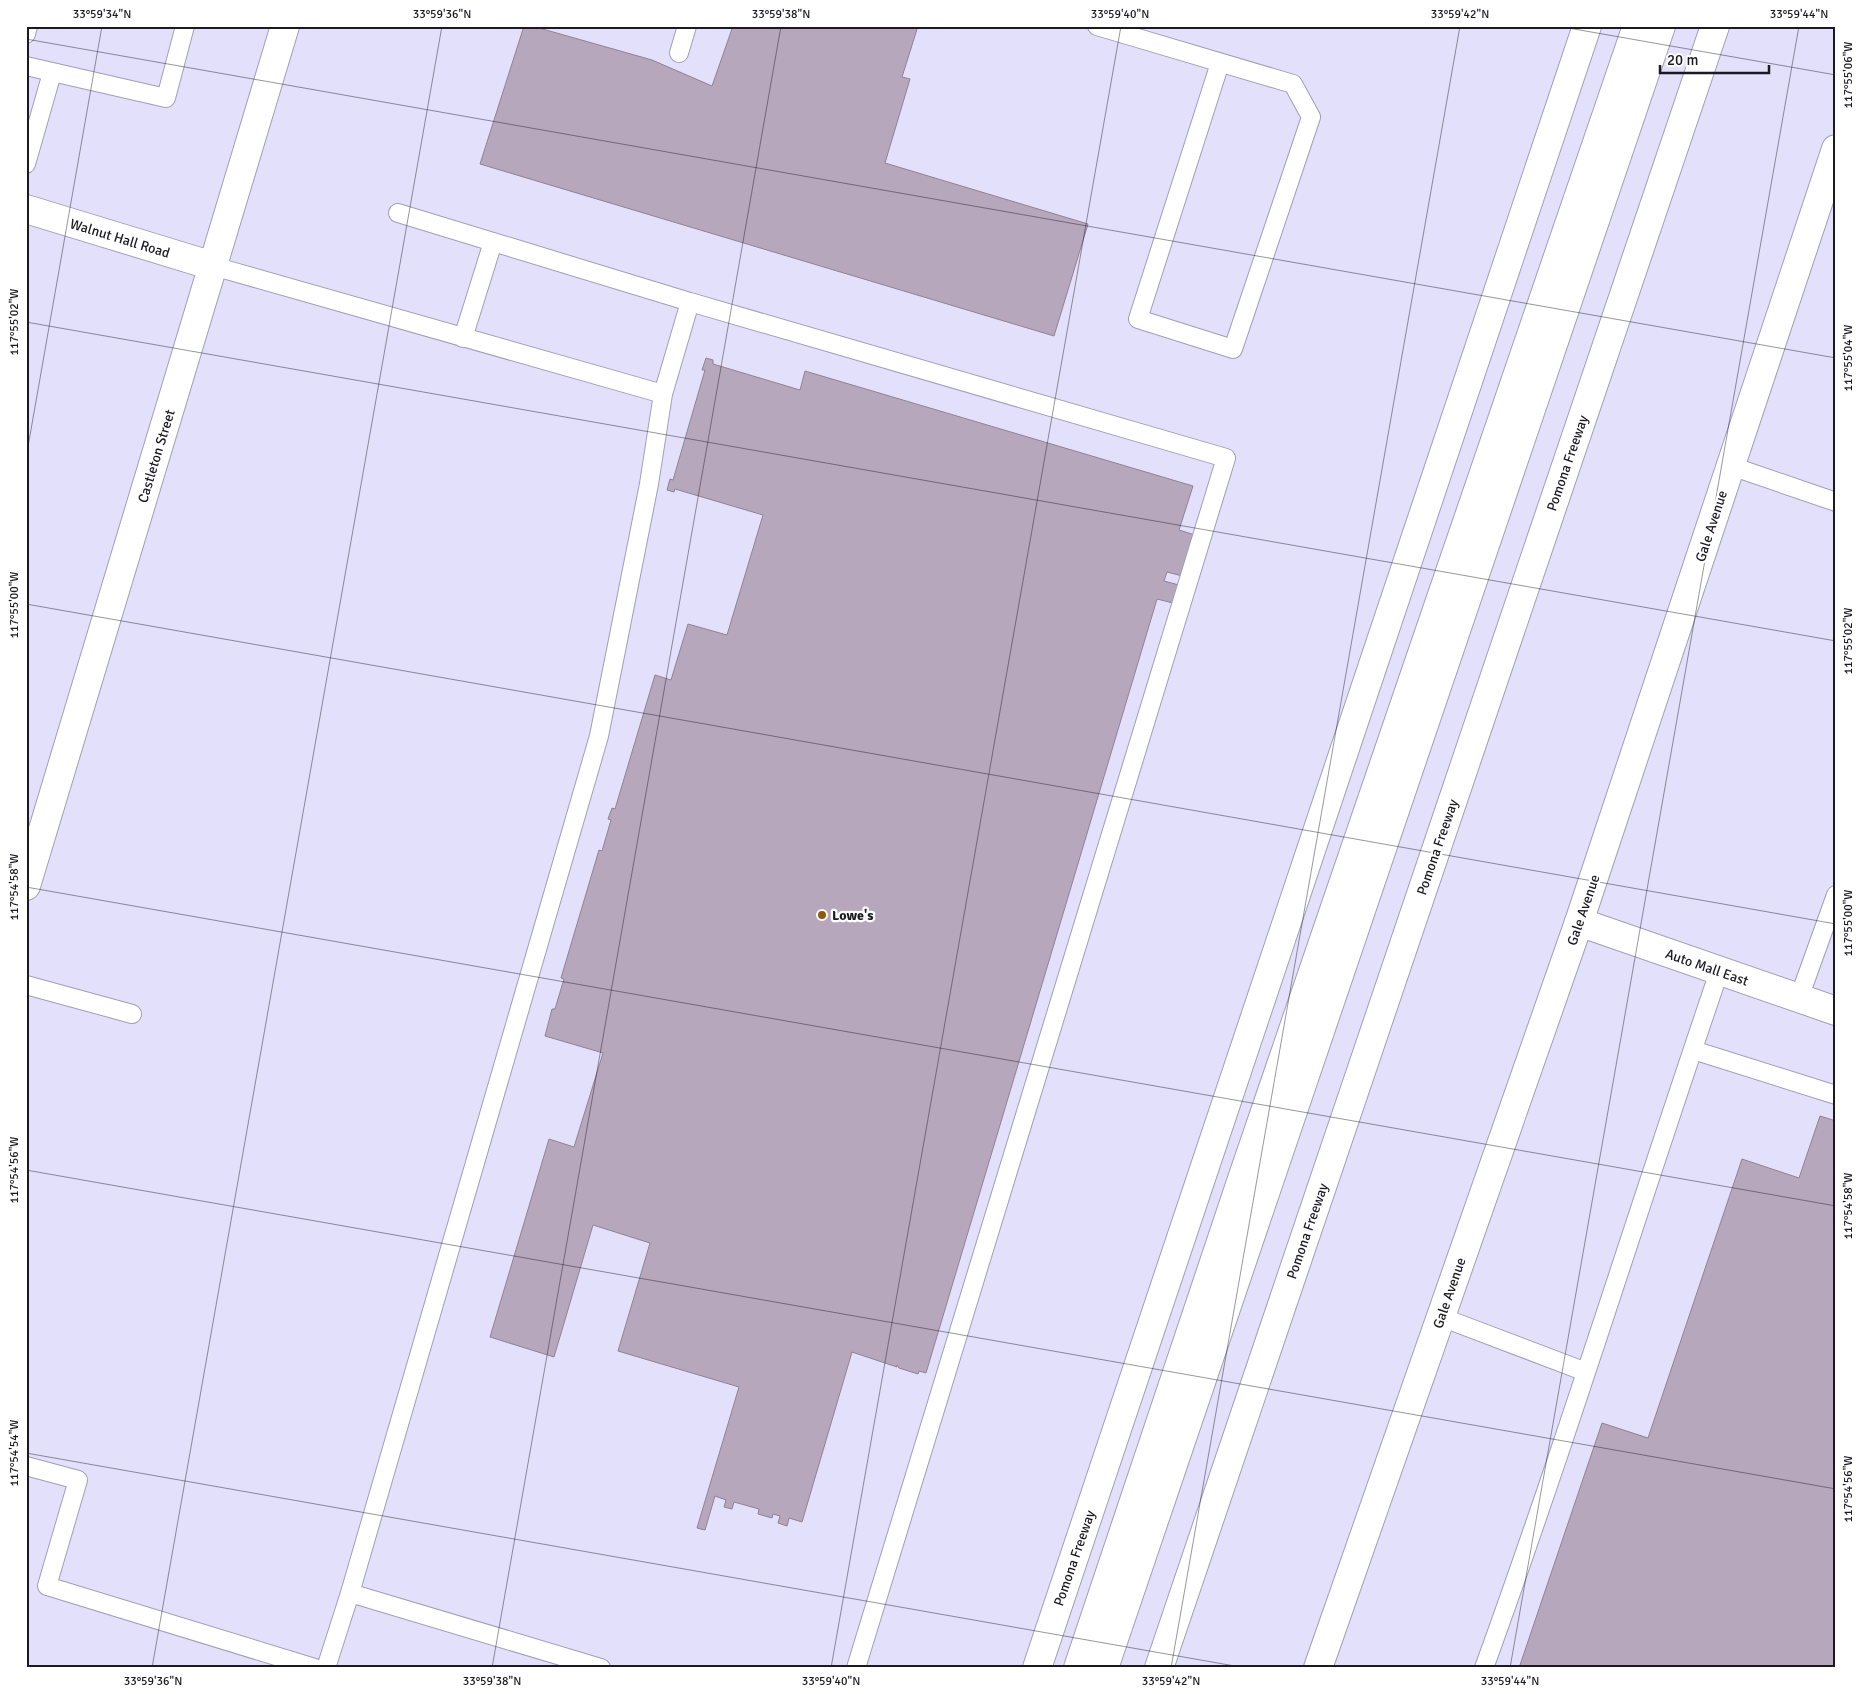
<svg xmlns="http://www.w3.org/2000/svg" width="1862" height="1694" font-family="Signika,sans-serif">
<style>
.building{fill:#b7a7bc;stroke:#918196}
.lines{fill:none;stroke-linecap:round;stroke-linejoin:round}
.lane-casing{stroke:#a19fb7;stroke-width:20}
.street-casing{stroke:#a19fb7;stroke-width:30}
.secondary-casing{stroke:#a19fb7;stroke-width:30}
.highway-casing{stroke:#a19fb7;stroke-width:30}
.lane{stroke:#fff;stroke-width:18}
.street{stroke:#fff;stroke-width:28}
.secondary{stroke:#fff;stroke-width:28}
.highway{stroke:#fff;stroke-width:28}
.ticks{fill:none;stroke:#1b1a23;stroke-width:1;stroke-opacity:0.45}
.poi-dot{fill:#8f580e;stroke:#fff;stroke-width:2}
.labels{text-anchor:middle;stroke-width:4.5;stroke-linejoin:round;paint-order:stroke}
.street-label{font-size:14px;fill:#1b1a23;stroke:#fff}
.poi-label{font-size:14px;font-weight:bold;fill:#1b1a23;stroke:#fff;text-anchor:start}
.neatline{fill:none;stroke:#1b1a23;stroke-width:2}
.ticks-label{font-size:12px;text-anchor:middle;fill:#1b1a23}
</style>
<rect width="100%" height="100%" fill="#e2e0fa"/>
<path class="building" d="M524,26h8l120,34 60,26 21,-60 9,2 1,-2h175l-16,51 8,2 -25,84 203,61 -34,112 -574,-172z
M706,358l7,2v4l87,26 5,-19 388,115 -14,44 19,6 -12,41 -19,-5 -3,9 15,4 -6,18 -16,-4 -231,774 -7,-2 -1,3 -19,-6 -2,-3v2l-45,-15 -50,170 -13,-4 -2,8 -9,-3 2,-7 -7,-2 -1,4 -14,-4 1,-5 -25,-7 -2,7 -8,-2 2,-7 -11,-4 -10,34 -8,-2 42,-141 -121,-36 32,-108 -57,-18 -39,132 -64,-20 59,-198 25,8 29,-94 -58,-17 7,-27h3l9,-30 -3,-1 38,-128 3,1 9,-31 -3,-1 4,-11 3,1 40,-134 16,5 17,-56 39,11 36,-120 -88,-26 -1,3 -7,-2 3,-11 3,1 32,-110h-3z
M1820,1116l16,5v547h-317l83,-245 46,15 94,-279 57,19z"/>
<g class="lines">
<defs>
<path id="lane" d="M1097,26l196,58 18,33 -78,232 -95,-30 82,-256
M26,34l2,-8
M679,53l8,-27
M26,66l140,32 19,-72
M26,164l26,-91
M398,213l292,89
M213,266l450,128 27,-92 536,156 -370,1210
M463,338l30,-96
M1731,466l105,36
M26,985l106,29
M1799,998l37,-103
M1693,1050l143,45
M1441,1317l145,55
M26,1466l52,14 -31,106 268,82
M350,1593l249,-857 50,-252 14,-90
M326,1668l24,-75 251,75
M1484,1668c84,-231 156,-465 235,-696"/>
<path id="street" d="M1579,922l257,89"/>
<path id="secondary" d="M26,209l187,57
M26,886l259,-860
M1318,1668l261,-746 257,-773"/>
<path id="highway" d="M1037,1668l550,-1642
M1078,1668l165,-492 394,-1150
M1104,1668l557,-1642
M1159,1668l556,-1642"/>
</defs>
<use href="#lane" class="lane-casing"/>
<use href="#street" class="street-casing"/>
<use href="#secondary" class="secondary-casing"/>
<use href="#highway" class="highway-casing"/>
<use href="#lane" class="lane"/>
<use href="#street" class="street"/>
<use href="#secondary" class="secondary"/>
<use href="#highway" class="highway"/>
</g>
<path class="ticks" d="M1557,26l279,49M26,39l1810,319M26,322l1810,319M26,458l76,-432M26,604l1810,320M26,887l1810,319M26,1170l1810,319M26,1453l1220,215M152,1668l290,-1642M492,1668l289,-1642M831,1668l290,-1642M1171,1668l289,-1642M1510,1668l289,-1642"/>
<circle class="poi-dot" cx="822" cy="915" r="5"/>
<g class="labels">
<g class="street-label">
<text transform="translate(120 238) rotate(17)" y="5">Walnut Hall Road</text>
<text transform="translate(156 456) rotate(-73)" y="5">Castleton Street</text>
<text transform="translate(1567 463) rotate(-71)" y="5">Pomona Freeway</text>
<text transform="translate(1711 526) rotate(-72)" y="5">Gale Avenue</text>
<text transform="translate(1437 847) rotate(-71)" y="5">Pomona Freeway</text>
<text transform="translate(1583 910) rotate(-71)" y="5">Gale Avenue</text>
<text transform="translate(1707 967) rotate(19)" y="5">Auto Mall East</text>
<text transform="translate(1307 1231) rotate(-71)" y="5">Pomona Freeway</text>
<text transform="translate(1449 1293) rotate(-71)" y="5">Gale Avenue</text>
<text transform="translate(1074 1558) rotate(-71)" y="5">Pomona Freeway</text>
</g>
<g class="poi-label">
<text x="832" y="920">Lowe's</text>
</g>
</g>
<rect width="1862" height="1694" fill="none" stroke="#ffffff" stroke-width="55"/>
<path d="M1660 65v8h109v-8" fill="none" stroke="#1b1a23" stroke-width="2.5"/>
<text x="1667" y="65" font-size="15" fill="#1b1a23" stroke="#ffffff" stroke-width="4" paint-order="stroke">20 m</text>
<rect x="28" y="28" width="1806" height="1638" class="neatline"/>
<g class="ticks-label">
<text x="102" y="18">33°59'34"N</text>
<text x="442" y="18">33°59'36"N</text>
<text x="781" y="18">33°59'38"N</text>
<text x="1120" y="18">33°59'40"N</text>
<text x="1460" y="18">33°59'42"N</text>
<text x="1799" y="18">33°59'44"N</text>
<text transform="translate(1848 75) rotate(-90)" y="4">117°55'06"W</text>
<text transform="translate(14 322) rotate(-90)" y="4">117°55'02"W</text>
<text transform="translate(1848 358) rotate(-90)" y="4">117°55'04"W</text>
<text transform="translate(14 605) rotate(-90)" y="4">117°55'00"W</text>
<text transform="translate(1848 641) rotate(-90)" y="4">117°55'02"W</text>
<text transform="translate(14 887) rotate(-90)" y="4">117°54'58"W</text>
<text transform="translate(1848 923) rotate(-90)" y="4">117°55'00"W</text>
<text transform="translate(14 1170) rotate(-90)" y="4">117°54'56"W</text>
<text transform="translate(1848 1206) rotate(-90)" y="4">117°54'58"W</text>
<text transform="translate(14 1453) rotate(-90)" y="4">117°54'54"W</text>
<text transform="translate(1848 1489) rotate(-90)" y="4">117°54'56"W</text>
<text x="153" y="1685">33°59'36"N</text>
<text x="492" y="1685">33°59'38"N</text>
<text x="831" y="1685">33°59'40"N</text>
<text x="1171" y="1685">33°59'42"N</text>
<text x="1510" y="1685">33°59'44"N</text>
</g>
</svg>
